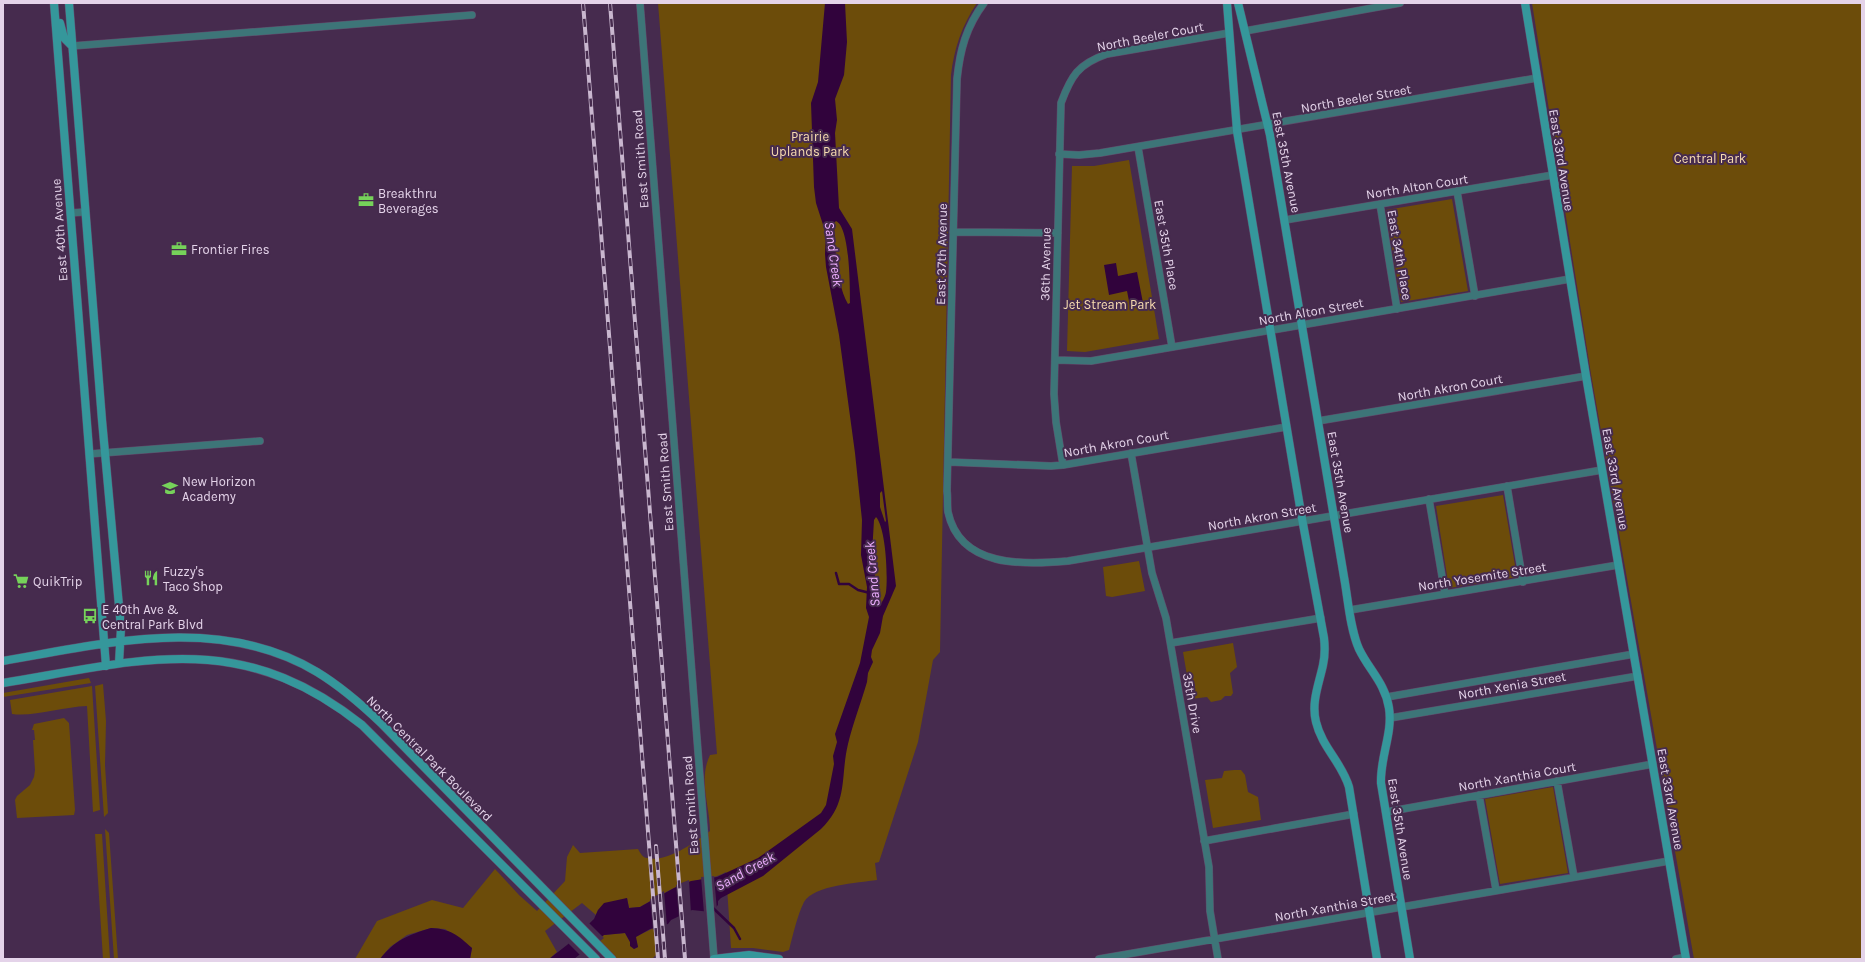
<svg xmlns="http://www.w3.org/2000/svg" width="1865" height="962" font-family="Karla,sans-serif">
<style>
.green{fill:#6c4c0a}
.water{fill:#31033c;fill-rule:evenodd}
.pier{fill:#462b4e}
.lines{fill:none;stroke-linecap:round;stroke-linejoin:round}
.stream{stroke:#31033c;stroke-width:2.5}
.street-casing{stroke:#62496a;stroke-width:8}
.secondary-casing{stroke:#62496a;stroke-width:9}
.street{stroke:#3d7578;stroke-width:7}
.secondary{stroke:#35979b;stroke-width:8}
.rail-casing{stroke:#c9b7cf;stroke-width:4}
.rail{stroke:#462b4e;stroke-width:2.5;stroke-dasharray:8;stroke-linecap:butt}
.labels{text-anchor:middle;stroke-width:4;stroke-linejoin:round;paint-order:stroke}
.street-label{font-size:13px;fill:#e4d3e9;stroke:#462b4e}
.park-label{font-size:13px;fill:#f8dcb0;stroke:#462b4e}
.poi-label{font-size:13px;fill:#e4d3e9;stroke:#462b4e;text-anchor:start}
.water-label{font-size:14px;font-style:italic;fill:#edaeff;stroke:#462b4e}
</style>
<rect width="100%" height="100%" fill="#462b4e"/>
<path class="green" d="M658,3h319c-15,22 -23,46 -26,72l-11,577 -7,8 -15,82 -39,120 -4,1 2,17c-19,3 -63,5 -73,22 -7,14 -11,33 -15,48l-6,2 -30,-4h-22l-5,-76c-12,7 -23,6 -36,10 -18,5 -34,16 -50,25l-11,1 -2,-10 -29,12 -2,5 -14,-12 -37,28 12,21 -8,7h-79l2,-11 -27,-19 -14,-1 -24,7 -17,12 -10,12h-25l22,-38 55,-21 31,8 32,-39 24,26 18,16 28,-30 2,-24 6,-12 7,8 58,-4c2,4 5,9 9,9 20,5 48,-16 63,-27 0,-25 -12,-51 0,-76l7,-1z
M1532,3h330v956h-168l-103,-585z
M1129,160l30,179 -74,13 -18,-1 5,-185h22z
M1452,199l16,92 -67,11 -15,-92z
M1503,495l14,82 -68,11 -13,-82z
M1139,561l6,30 -33,6 -6,-1 -3,-29z
M1233,643l4,24 -7,6 3,20 -2,3h-6l-4,4 -10,2 -4,-5 -16,2 -8,-47z
M89,678l2,5 -88,14v-4z
M103,684l3,37 -1,44 3,48 -4,4 -9,-131z
M92,686l8,124 -7,2 -6,-106c-24,1 -54,11 -75,8l-2,-14z
M64,718l5,5 6,87 -1,5 -57,3 -2,-18 2,-4 13,-11 4,-8 1,-7 -2,-30h2l-1,-10h-2l2,-6z
M1234,770h7l4,5 3,17 10,5 3,23 -48,8 -8,-48 17,-2 2,-7z
M1553,787l15,86 -68,11 -15,-85z
M105,829l4,4 9,126h-4z
M95,834h7l8,125h-7z
M654,928l2,27 -4,4h-35l-19,-19 6,-5 21,-2 9,16 4,-2 -3,-10z"/>
<path class="water" d="M825,3h20l2,39 -3,33 -9,24 2,21 -2,13 4,75 13,21 44,357 -13,30 -3,17 -8,17 -1,7 2,5 -5,11 -1,9c-6,21 -14,41 -19,62 -8,33 1,58 -27,85l-58,47 -42,22 -3,3v4l-7,7 -19,-2 -21,10 -3,4 -18,5 -14,8 2,10 -4,2 -4,-3v-4l-5,-9 -21,2 -30,24h-25l18,-14 27,-26 4,-9 6,-7 23,-5 2,10 11,-1 34,-19 17,-7 26,-4 41,-19 63,-45 5,-8 8,-41 -1,-8 4,-14 -2,-8 25,-71 9,-46 -3,-9 1,-21 -6,-32 1,-35 -7,-67 -16,-118 -13,-68 -1,-13 1,-20 -10,-31 -2,-16 -3,-84 7,-21zM836,221c14,6 14,67 14,82l-2,1c-12,-20 -13,-59 -14,-81zM882,491l4,30 -1,1 -5,-15v-14zM876,517c10,11 12,60 10,75 -1,5 -4,11 -7,14l-7,-52 2,-34z
M1116,263l2,13 19,-4 6,31 -13,3 -3,-15 -18,4 -5,-30z
M431,928c19,1 27,7 41,20l-2,11h-90c15,-19 28,-24 51,-31z"/>
<path class="pier" d="M714,876l3,34 -5,4 -8,-1 -3,-36z
M689,880l2,33 -12,5 -3,-33z
M664,891l3,35 -14,4 -3,-31z
M588,922l16,16 -23,18 -14,-14z"/>
<g class="lines">
<path class="stream" d="M836,573l3,11h10l9,6 12,3
M713,908l21,20 6,11"/>
<defs>
<path id="street" d="M640,3l74,955
M984,3c-18,24 -24,47 -27,76l-10,412c1,7 0,14 1,21 12,56 76,53 120,49l534,-91
M1245,31l155,-28
M72,46l400,-31
M1138,147l34,200
M1059,154l20,1 21,-2 437,-75
M1457,191l18,105
M1380,204l17,105
M70,213l15,-1
M1285,220l268,-45
M953,232l105,1
M1055,360l36,1 479,-82
M1318,421l268,-45
M1131,453l21,120 14,45 43,249 1,44 8,48
M89,454l171,-13
M949,462l102,4 12,-1 223,-38
M1063,465l-7,-43 -2,-28 7,-291c10,-27 17,-39 46,-49l122,-21
M1507,486l16,96
M1429,499l16,95
M1350,610l268,-45
M1171,643l150,-25
M1387,697l247,-43
M1390,718l248,-42
M1557,781l17,96
M1479,795l17,95
M1386,812l267,-48
M1204,841l150,-27
M1099,959l570,-98
M1676,959l10,-2"/>
<path id="secondary" d="M54,3l52,663
M69,3l33,417 19,208 -2,35
M1227,3l10,128 64,382 23,125c1,9 1,18 -1,27 -4,19 -12,37 -7,57 6,25 26,41 33,65l28,172
M1238,3l32,132 74,442c4,22 6,52 15,72 10,21 26,34 30,59 4,25 -9,49 -8,75l29,176
M1525,3l61,373 100,583
M60,23l4,15 8,8
M3,661c104,-18 217,-47 314,11 23,14 44,32 64,51l231,236
M3,683c140,-23 237,-55 359,42l234,234
M714,959l35,-4 30,4"/>
</defs>
<use href="#street" class="street-casing"/>
<use href="#secondary" class="secondary-casing"/>
<use href="#street" class="street"/>
<use href="#secondary" class="secondary"/>
<defs>
<path id="rail" d="M583,3l75,956
M610,3l75,956
M656,846l9,113"/>
</defs>
<use href="#rail" class="rail-casing"/>
<use href="#rail" class="rail"/>
</g>
<defs>
<symbol id="office-bare" viewBox="-9 -9 18 18"><path d="M-6-3h4V-5.5h4V-3h4V5H-6ZM-1-4.5V-3h2v-1.5ZM-6 0V1H6V0Z" fill="#76d25a" stroke="#462b4e" stroke-width="2.5" paint-order="stroke"/></symbol>
<symbol id="school-bare" viewBox="-9 -9 18 18"><path d="M0-5L7-2L0 1L-7-2ZM-4 1L0 2.5L4 1V4Q0 6-4 4Z" fill="#76d25a" stroke="#462b4e" stroke-width="2.5" paint-order="stroke"/></symbol>
<symbol id="restaurant-bare" viewBox="-9 -9 18 18"><path d="M-5-6h1v4h1v-4h1v4h1v-4h1v5L-1.5 .5V6h-2V.5L-5-1ZM5-6V6H3V1.5H1.5Q1.5-4 5-6Z" fill="#76d25a" stroke="#462b4e" stroke-width="2.5" paint-order="stroke"/></symbol>
<symbol id="supermarket-bare" viewBox="-9 -9 18 18"><path d="M-6-5.5h2.5l.6 2H6L4.5 2H-2.5L-4.4-4H-6ZM-1.5 3.2a1.3 1.3 0 1 0 .1 0ZM3 3.2a1.3 1.3 0 1 0 .1 0Z" fill="#76d25a" stroke="#462b4e" stroke-width="2.5" paint-order="stroke"/></symbol>
<symbol id="bus-bare" viewBox="-9 -9 18 18"><path d="M-5-6H5V4H4V6H2V4H-2V6H-4V4H-5ZM-3.5-4V0h7V-4ZM-3.5 1.2v1.5H-2V1.2ZM2 1.2v1.5H3.5V1.2Z" fill="#76d25a" stroke="#462b4e" stroke-width="2.5" paint-order="stroke"/></symbol>
</defs>
<g fill-rule="evenodd">
<use href="#office-bare" x="355" y="189" width="22" height="22"/>
<use href="#office-bare" x="168" y="238" width="22" height="22"/>
<use href="#school-bare" x="159" y="477" width="22" height="22"/>
<use href="#restaurant-bare" x="140" y="567" width="22" height="22"/>
<use href="#supermarket-bare" x="10" y="570" width="22" height="22"/>
<use href="#bus-bare" x="79" y="605" width="22" height="22"/>
</g>
<g class="labels">
<g class="street-label">
<text transform="translate(1150 36) rotate(-11)" y="5">North Beeler Court</text>
<text transform="translate(1356 98) rotate(-10)" y="5">North Beeler Street</text>
<text transform="translate(640 159) rotate(-94)" y="5">East Smith Road</text>
<text transform="translate(1562 160) rotate(81)" y="5">East 33rd Avenue</text>
<text transform="translate(1287 162) rotate(79)" y="5">East 35th Avenue</text>
<text transform="translate(1417 186) rotate(-9)" y="5">North Alton Court</text>
<text transform="translate(59 230) rotate(-94)" y="5">East 40th Avenue</text>
<text transform="translate(1167 245) rotate(80)" y="5">East 35th Place</text>
<text transform="translate(941 254) rotate(-89)" y="5">East 37th Avenue</text>
<text transform="translate(1400 255) rotate(80)" y="5">East 34th Place</text>
<text transform="translate(1045 264) rotate(-89)" y="5">36th Avenue</text>
<text transform="translate(1311 311) rotate(-10)" y="5">North Alton Street</text>
<text transform="translate(1450 387) rotate(-10)" y="5">North Akron Court</text>
<text transform="translate(1116 443) rotate(-10)" y="5">North Akron Court</text>
<text transform="translate(1616 479) rotate(80)" y="5">East 33rd Avenue</text>
<text transform="translate(665 482) rotate(-94)" y="5">East Smith Road</text>
<text transform="translate(1341 482) rotate(80)" y="5">East 35th Avenue</text>
<text transform="translate(1262 516) rotate(-10)" y="5">North Akron Street</text>
<text transform="translate(1482 576) rotate(-9)" y="5">North Yosemite Street</text>
<text transform="translate(1512 685) rotate(-10)" y="5">North Xenia Street</text>
<text transform="translate(1193 703) rotate(80)" y="5">35th Drive</text>
<text transform="translate(430 758) rotate(45)" y="5">North Central Park Boulevard</text>
<text transform="translate(1517 776) rotate(-10)" y="5">North Xanthia Court</text>
<text transform="translate(1671 799) rotate(80)" y="5">East 33rd Avenue</text>
<text transform="translate(690 805) rotate(-94)" y="5">East Smith Road</text>
<text transform="translate(1401 829) rotate(81)" y="5">East 35th Avenue</text>
<text transform="translate(1335 906) rotate(-10)" y="5">North Xanthia Street</text>
</g>
<g class="park-label">
<text x="810" y="141">Prairie<tspan x="810" dy="15">Uplands Park</tspan></text>
<text x="1710" y="163">Central Park</text>
<text x="1110" y="309">Jet Stream Park</text>
</g>
<g class="poi-label">
<text x="378" y="198">Breakthru<tspan x="378" dy="15">Beverages</tspan></text>
<text x="191" y="254">Frontier Fires</text>
<text x="182" y="486">New Horizon<tspan x="182" dy="15">Academy</tspan></text>
<text x="163" y="576">Fuzzy's<tspan x="163" dy="15">Taco Shop</tspan></text>
<text x="33" y="586">QuikTrip</text>
<text x="102" y="614">E 40th Ave &amp;<tspan x="102" dy="15">Central Park Blvd</tspan></text>
</g>
<g class="water-label">
<text transform="translate(834 254) rotate(82)" y="5">Sand Creek</text>
<text transform="translate(872 574) rotate(-95)" y="5">Sand Creek</text>
<text transform="translate(745 871) rotate(-29)" y="5">Sand Creek</text>
</g>
</g>
<rect width="1865" height="962" fill="none" stroke="#e4d3e9" stroke-width="8"/>
</svg>
